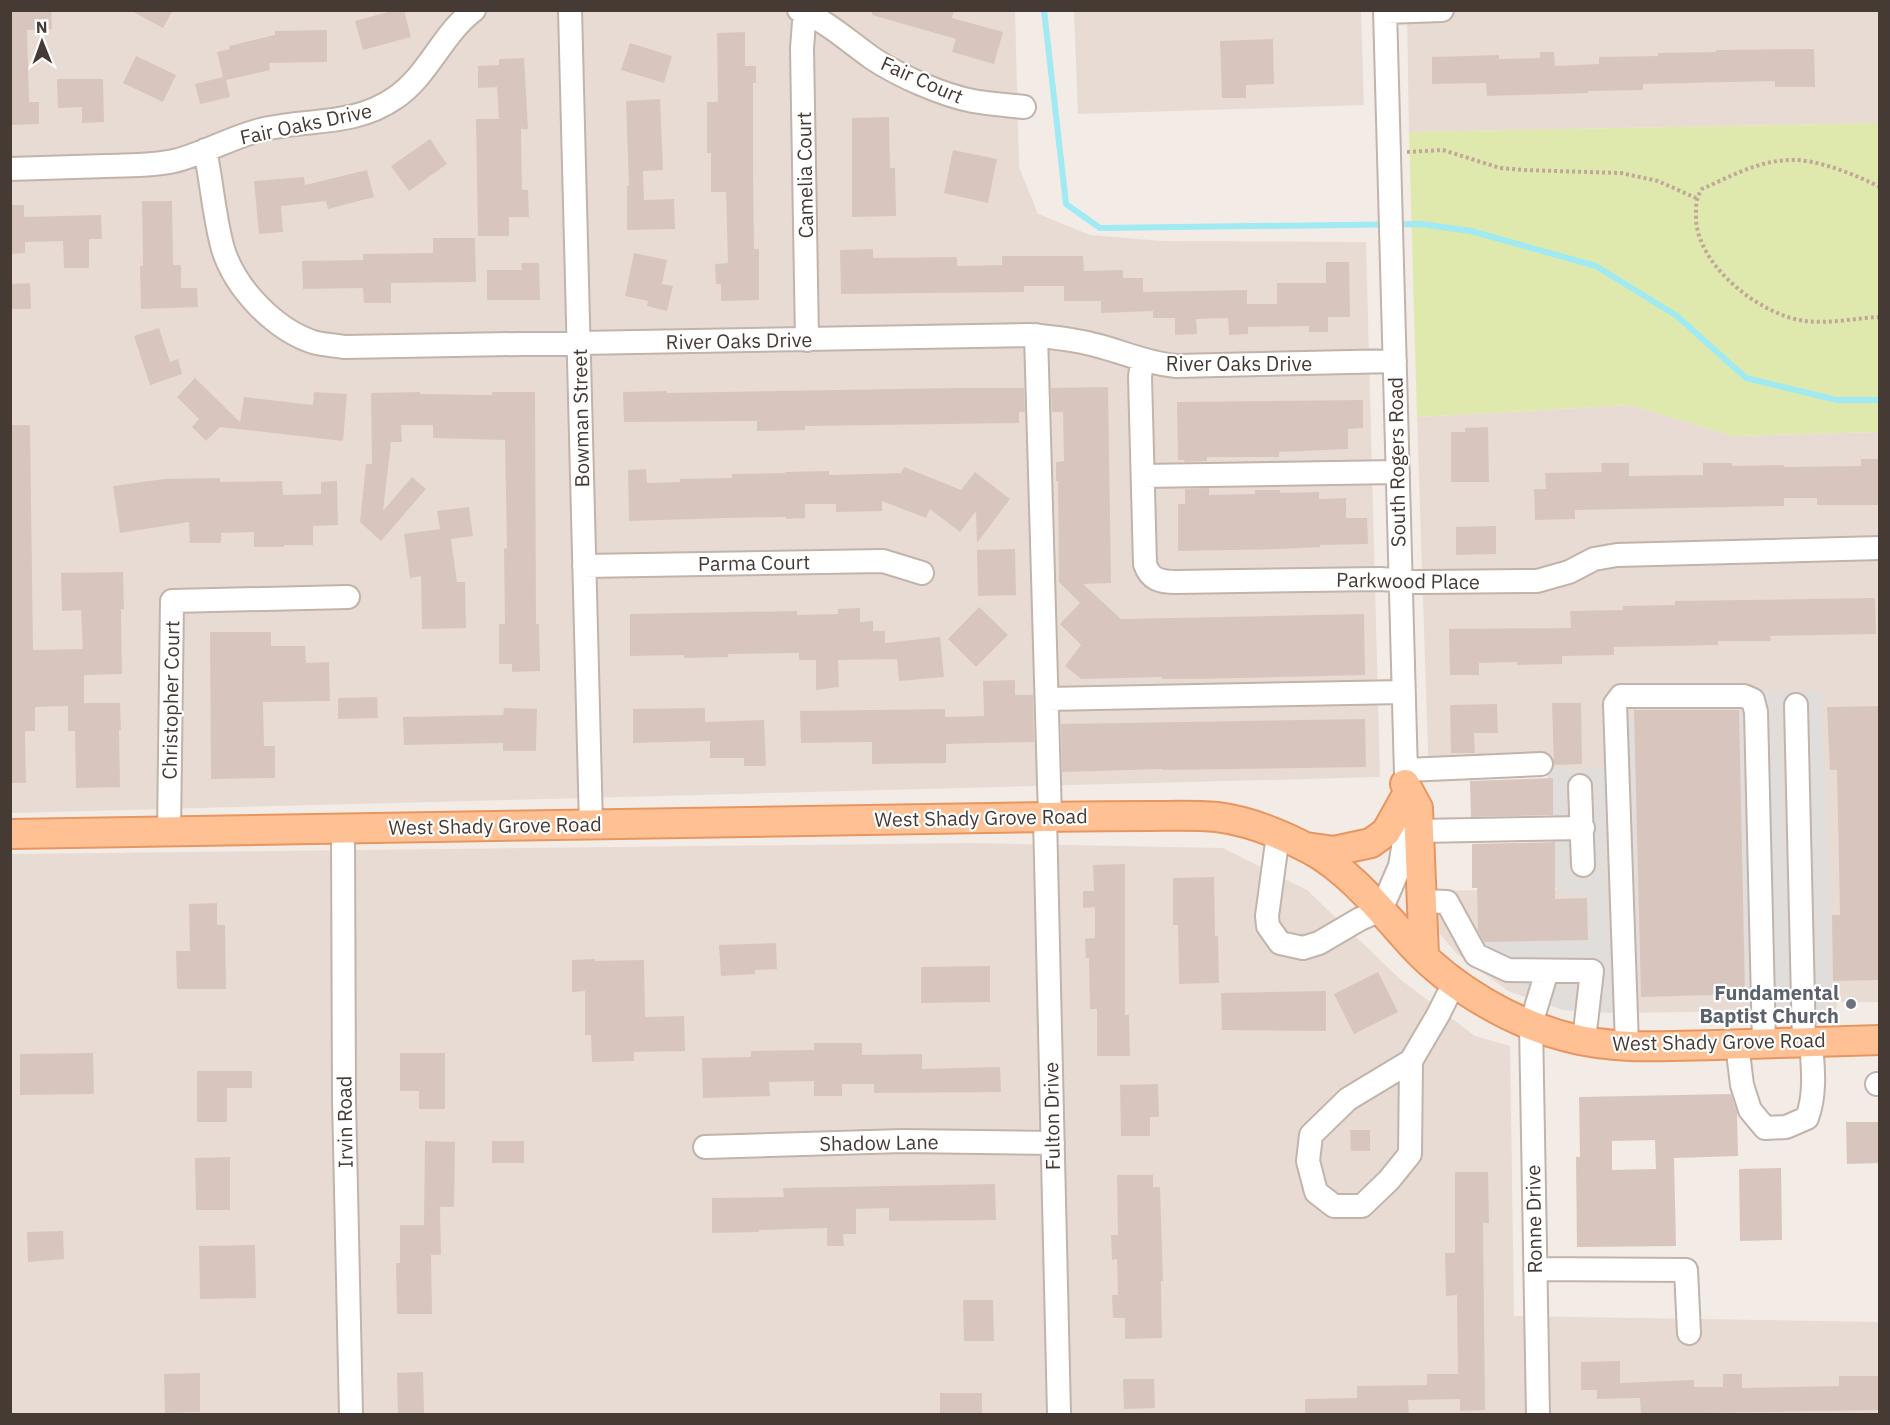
<svg xmlns="http://www.w3.org/2000/svg" width="1890" height="1425" font-family="'IBM Plex Sans',sans-serif">
<style>
.residential{fill:#e8dbd4}
.green{fill:#e0e9ad}
.parking{fill:#e1dddb}
.lines{fill:none;stroke-linecap:round;stroke-linejoin:round}
.stream{stroke:#a0eaf3;stroke-width:6}
.building{fill:#d8c6be;fill-rule:evenodd}
.minor-casing{stroke:#c2b3ab;stroke-width:26}
.major-casing{stroke:#e79660;stroke-width:32}
.path{stroke:#c1a799;stroke-width:4;stroke-dasharray:3 3;stroke-linecap:butt}
.minor{stroke:#fff;stroke-width:22}
.major{stroke:#ffc093;stroke-width:28}
.worship-dot{fill:#6b7280;stroke:#fff;stroke-width:2}
.labels{text-anchor:middle;stroke-width:4.5;stroke-linejoin:round;paint-order:stroke}
.street-label{font-size:20px;fill:#463a35;stroke:#fff}
.worship-label{font-size:20px;font-weight:bold;fill:#5b616d;stroke:#fff;text-anchor:end}
</style>
<rect width="100%" height="100%" fill="#f3ebe6"/>
<path class="residential" d="M10,11h1005l4,156 19,47 52,21 72,6 204,1 14,535 -1369,36z
M1074,11h287l3,94 -286,9z
M1407,11h472v112l-470,9z
M1631,405l102,31 146,-4v570h-42l-1,8 -225,3 -48,-3 -55,-19 -52,-38 -16,-19 -6,-43 177,-3 -64,-120 -118,13 -12,-364z
M971,843l252,5 84,42 94,90 74,56 35,10 4,270 365,6v92h-1868l-1,-560z"/>
<path class="green" d="M1879,123v309l-146,4 -102,-31 -214,12 -8,-285z"/>
<path class="parking" d="M1763,690l59,1 11,290 -9,29h-77l-8,-305z
M1600,717l34,2 6,293 -29,1 -48,-3 -91,-45 6,-23 110,-2 -1,-42 -32,-10 -8,-120h60z"/>
<g class="lines">
<path class="stream" d="M1044,10l22,194 34,24 321,-4 50,7 125,35 81,50 69,62 91,22h43"/>
</g>
<path class="building" d="M10,10h41l1,19 -25,1 2,72h10v22l-29,1z
M130,10h43l-10,18z
M395,10h9l7,27 -48,13 -8,-29z
M872,10h82l-2,8 51,14 -9,32 -42,-12 4,-13 -84,-24z
M327,30v32l-58,1 1,7 -44,10 4,17 -30,7 -5,-20 28,-7 -6,-25 13,-3 -1,-3 46,-11v-4z
M745,32v34h11v17h-3v83l1,83h5v51l-38,1v-17h-5l-1,-20 13,-1 -2,-71h-15v-39h-4v-51h11l-1,-69z
M1273,39l1,45 -28,1v13h-24l-2,-57z
M630,43l42,13 -8,27 -43,-13z
M1814,49l1,38h-40v-6l-132,3v6l-55,1v2l-101,3 -1,-13 -54,1v-27l67,-2v4l41,-1v-6h14l1,14 44,-2v-7l59,-1v-3l58,-1v-2z
M136,56l40,19 -13,27 -40,-19z
M524,58l4,71h-7l1,61h6l1,27h-20v19h-31l-2,-117h23l-2,-32 -19,1v-22l21,-1v-6z
M57,79h46l1,43 -22,1v-16l-24,1z
M660,99l3,71 -20,1 1,29 30,-1 1,30 -48,1v-44h2l-3,-85z
M889,117l1,51h5l1,48 -44,1v-99z
M430,139l17,25 -38,27 -18,-25z
M953,150l44,9 -9,44 -44,-10z
M367,170l7,27 -46,12 -2,-8 -45,5 2,26 -24,2 -5,-53 50,-4 1,8z
M142,201h30l1,64h8v23h16l1,19 -57,2 -1,-43h3z
M10,205h14v12l77,-2 1,24h-13v29h-25l-1,-27 -38,1v11l-15,1z
M433,238h42l1,44 -85,1v20h-27l-1,-15 -60,1 -1,-28 61,-1v-6l70,-1z
M873,249v9l84,-1v9l45,-1v-9h81l1,15 39,-1v8h20v14l104,-2v14h30v-21h49v-21h23l1,55h-22v15h-19v-6l-61,1v7l-19,1 -1,-17 -32,1 1,15 -22,1v-17h-22v-7l-52,2v-12h-37v-15h-40v6l-183,2 -1,-44z
M634,253l33,7 -5,24 11,2 -6,25 -20,-5 1,-5 -23,-5z
M521,263h18l1,37h-53v-30h35z
M30,283l1,26h-21v-25z
M159,328l11,34 8,-3 4,15 -32,11 -16,-49z
M195,378l45,44 4,-25 69,8 1,-13 33,2 -4,47 -123,-14 -14,14 -14,-14 7,-8 -22,-22z
M1108,387l3,196 -28,1 38,35 243,-5 1,61 -167,4h-36v-2l-81,2 -16,-13 16,-21 -21,-21 20,-21 -21,-21 -1,-101h-2v-19l8,-1 -1,-49h-11l-1,-24z
M957,388h67l1,24h-6v11l-214,3v4l-48,1v-10l-133,1 -1,-30 44,-1v2z
M420,392v2l72,1v-3h43l1,232h3l1,47 -28,1v-8h-13v-40h6l-1,-75 3,-1 -2,-108 -72,-2v-13h-32l1,17h-11l-8,69 29,-34 14,12 -45,52 -21,-19 6,-58h6l-1,-71z
M1363,400v28l-15,1v20l-69,3v5h-72v4l-22,1 -1,-2h-6l-1,-58z
M10,425h20l3,225 50,-1 -2,-39 -19,1 -1,-38 62,-1 1,37h-3l1,65 -38,1v28h36l1,27h-2l1,57 -44,1 -1,-57h-7v-25l-33,1v24h-10l1,52h-16z
M1488,427l1,55h-38v-50h14v-4z
M1861,459h19v46h-63v-7h-33v8l-209,4v9l-40,1 -1,-31h12l-1,-16 57,-1 -1,-9h28v13l74,-1v-12h29v3l52,-1v2l77,-1z
M904,467l57,23 14,-18 35,27 -33,44 -1,-32 -16,21 -30,-23 -4,9 -44,-17v10l-46,1v-8h-31v14l-19,1v-2l-60,1 -97,3 -1,-51 18,-1 1,14 33,-1v-3l52,-1v-4l53,-1v-1l44,-1v4l72,-2z
M220,478v4l62,-1 1,14 38,-1v-12l16,-1 1,44 -25,1v19h-29v2h-30v-15l-33,1v10h-31l-1,-21 -69,11 -7,-47 51,-7z
M1209,488v7l46,-1v-4h25v3l39,-1v7l27,-1v20h21l1,26 -48,1v2l-39,2 -103,2v-47h7v-15z
M469,507l4,29 -22,3 6,43h8l1,46 -44,1 -1,-53 -11,2 -6,-44 36,-5 -3,-18z
M1496,526v28l-40,1v-28z
M1015,549l1,46 -38,1 -1,-46z
M1875,598l1,36 -106,2 1,5h-53v4l-104,2v8l-52,1v8l-45,1v-3l-38,1v12h-29l-1,-46 122,-1 -1,-17 53,-1v-4l52,-1v-4z
M979,607l29,28 -32,32 -28,-28z
M860,608v14l13,-1v10h12v12l55,-6 4,40 -45,4 -2,-22 -59,1 1,27 -23,3v-30h-17v-7l-71,1v3l-44,1v-3l-54,1v-42l167,-3v4l41,-1v-5z
M210,632h61v14h34l1,17 23,-1 1,39 -67,1 1,44h11v32l-64,1z
M1015,680v15h18l1,47 -88,2v19l-74,1v-22l-71,1 -1,-32 145,-2v8l39,-1 -1,-35z
M377,697l1,21 -40,1v-21z
M1552,703h29l1,61 -28,1z
M1497,704l1,29h-24l1,20h-24l-1,-48z
M1880,706v274l-47,1 -1,-66h8l-3,-145h-7l-3,-63z
M504,708l33,1 -1,42h-33v-8l-99,2 -1,-28 100,-2z
M705,708v14l59,-2 2,46h-22v-8h-34v-17l-77,2v-34z
M1634,710h105l6,284 -104,3z
M1365,719l1,48 -204,3v-1l-100,3 -1,-48z
M1553,778v37l-82,2 -1,-36z
M1555,842v57l32,-1 1,42 -104,2 -6,-12 -1,-42h-5v-44z
M1125,864v151h4l1,41h-33v-47h-7l-1,-51h-3l-1,-19 10,-1v-31l-12,1v-17h11l-1,-26z
M1214,877l1,59h3l1,47 -40,1 -1,-59h-5v-47z
M217,903v22h8l1,64h-49l-1,-38h14l-1,-47z
M776,943l1,26 -22,1v4l-34,2 -2,-31z
M595,959v2l49,-1 1,57 39,-1 1,35 -51,1v9l-42,1 -1,-27h-6v-44l-13,1v-32z
M990,966v36l-69,1v-36z
M1378,972l20,40 -44,22 -20,-40z
M1326,991v40l-104,-1 -1,-37z
M814,1043h48v12l60,-1v15l78,-2 1,25 -127,1v-9h-32v12h-28v-15l-45,1 1,14 -67,2 -1,-40 49,-1v-6l63,-1z
M93,1053l1,41 -74,1v-41z
M400,1053h45v56h-26v-18h-19z
M197,1071h55v17h-25v34h-30z
M1158,1084l1,33h-9v19h-29l-1,-51z
M1731,1094l6,18 1,44 -64,2 2,88 -99,1 -1,-90h4l-1,-60zM1655,1140l1,29 -44,1v-29z
M1846,1122h34v41l-33,1z
M1350,1130h20v21h-19z
M425,1141l30,1 -1,65h-14l1,48h-10l1,59h-35l-1,-51h4v-38h24z
M492,1141h32v22h-32z
M230,1157v53h-34l-1,-52z
M1781,1168l1,72 -42,1 -1,-72z
M1455,1172h33l1,51h-6l2,187 -25,1v-12l-52,1 1,14h-104v-15l52,-1v-12l70,-1v-11h31l-1,-79 -11,1 -1,-43h10z
M1117,1175h36v12h7l3,94h-2l1,57 -37,1v-21h-12l-1,-23h6l-1,-36 -5,1 -1,-25h7z
M995,1184l1,36 -107,1v-13l-33,1v25h-13l1,12h-17v-18l-68,2v2l-47,1v-35l72,-1 -1,-9z
M63,1231l1,28 -36,3 -1,-30z
M255,1245l1,53 -56,1 -1,-53z
M963,1300h30l1,41h-30z
M1620,1361v22l74,-3v7h29v-13h19v14l97,-2v-10h41v34l-239,4 -1,-16 -43,1v-9h-16v-28z
M423,1372l1,42h-26l-1,-41z
M200,1373v39l-35,1 -1,-39z
M1123,1379h31l1,29 -31,1z
M940,1393h42v21h-42z"/>
<g class="lines">
<defs>
<path id="minor" d="M570,10l21,815
M799,10c28,11 49,31 73,48 27,18 70,37 101,43 17,3 34,4 51,6
M805,10l-3,38 5,292
M1385,12l57,-2
M205,150c7,33 9,67 18,99 12,39 51,80 90,93 10,3 21,3 31,5l686,-12c22,2 43,4 65,10 29,7 50,18 81,21l219,-5
M10,169c32,-1 64,-2 96,-3 23,-1 46,0 68,-5 33,-8 62,-27 95,-33 45,-9 87,-3 126,-30 33,-22 47,-64 79,-88
M1036,335l14,482
M1142,361l-2,16 5,187c5,16 16,18 31,18l204,-3 42,3 115,-1 32,-9 25,-13 23,-4 263,-7
M1143,476l255,-4
M584,566l299,-5 39,12
M1047,699l356,-7
M1796,705l8,337
M1406,770l135,-6
M1580,786l3,79
M1045,817l14,597
M343,829l1,271 7,314
M1419,831l164,-3
M169,832l3,-231 176,-4
M1278,835l-11,81 1,10 12,17 23,5 16,-5 41,-24 21,-9 19,-44 3,-18 3,-74 -21,-764
M1422,901l25,1 29,53 32,15 84,1 -8,69
M1737,1044l5,41 8,25 15,18 21,-1 21,-9c9,-24 6,-50 4,-76
M1627,1045l-12,-341 6,-8h123l9,4 3,12 8,331
M1411,1061l-1,93 -21,26 -27,26h-28l-18,-14 -8,-31 3,-26 37,-36 63,-38 27,-46 16,-32
M1877,1084h3
M705,1147l198,-6 150,2
M1535,1269l151,1 3,63
M1538,1414l-7,-390 16,-53"/>
<path id="major" d="M1405,784l13,24 6,148
M10,834l1040,-17c33,-1 66,-1 99,-1 23,0 46,-1 68,1 32,4 66,18 94,33 40,22 72,63 102,96 39,42 99,77 154,91 48,13 101,9 149,8 55,-2 109,-3 164,-5
M1306,847l28,4 37,-8 15,-11 19,-34"/>
</defs>
<use href="#minor" class="minor-casing"/>
<use href="#major" class="major-casing"/>
<path class="path" d="M1407,152l36,-2 57,18 23,2 98,3 37,8 38,17
M1880,187c-24,-12 -63,-28 -89,-27 -31,0 -62,17 -89,29 -7,10 -6,19 -6,31 3,47 64,95 109,101 24,3 51,-3 75,-4"/>
<use href="#minor" class="minor"/>
<use href="#major" class="major"/>
</g>
<circle class="worship-dot" cx="1851" cy="1004" r="6"/>
<g class="labels">
<g class="street-label">
<text transform="translate(922 80) rotate(24)" y="7">Fair Court</text>
<text transform="translate(306 124) rotate(-12)" y="7">Fair Oaks Drive</text>
<text transform="translate(805 175) rotate(-91)" y="7">Camelia Court</text>
<text transform="translate(739 341) rotate(-1)" y="7">River Oaks Drive</text>
<text x="1239" y="371">River Oaks Drive</text>
<text transform="translate(581 418) rotate(-91)" y="7">Bowman Street</text>
<text transform="translate(1397 462) rotate(-91)" y="7">South Rogers Road</text>
<text transform="translate(754 563) rotate(-1)" y="7">Parma Court</text>
<text transform="translate(1408 581) rotate(1)" y="7">Parkwood Place</text>
<text transform="translate(171 700) rotate(-89)" y="7">Christopher Court</text>
<text transform="translate(981 818) rotate(-1)" y="7">West Shady Grove Road</text>
<text transform="translate(495 826) rotate(-1)" y="7">West Shady Grove Road</text>
<text transform="translate(1719 1042) rotate(-1)" y="7">West Shady Grove Road</text>
<text transform="translate(1052 1116) rotate(-91)" y="7">Fulton Drive</text>
<text transform="translate(345 1122) rotate(-91)" y="7">Irvin Road</text>
<text transform="translate(879 1143) rotate(-1)" y="7">Shadow Lane</text>
<text transform="translate(1534 1219) rotate(-91)" y="7">Ronne Drive</text>
</g>
<g class="worship-label">
<text x="1839" y="1000">Fundamental<tspan x="1839" dy="23">Baptist Church</tspan></text>
</g>
</g>
<rect width="1890" height="1425" fill="none" stroke="#463a35" stroke-width="24"/>
<g transform="translate(42 42) rotate(359)" stroke="#ffffff" stroke-width="4.5" paint-order="stroke">
<path d="M0-4.5L10 22L0 15L-10 22Z" fill="#463a35"/>
<text y="-9" font-size="16" font-weight="bold" text-anchor="middle" fill="#463a35">N</text>
</g>
</svg>
